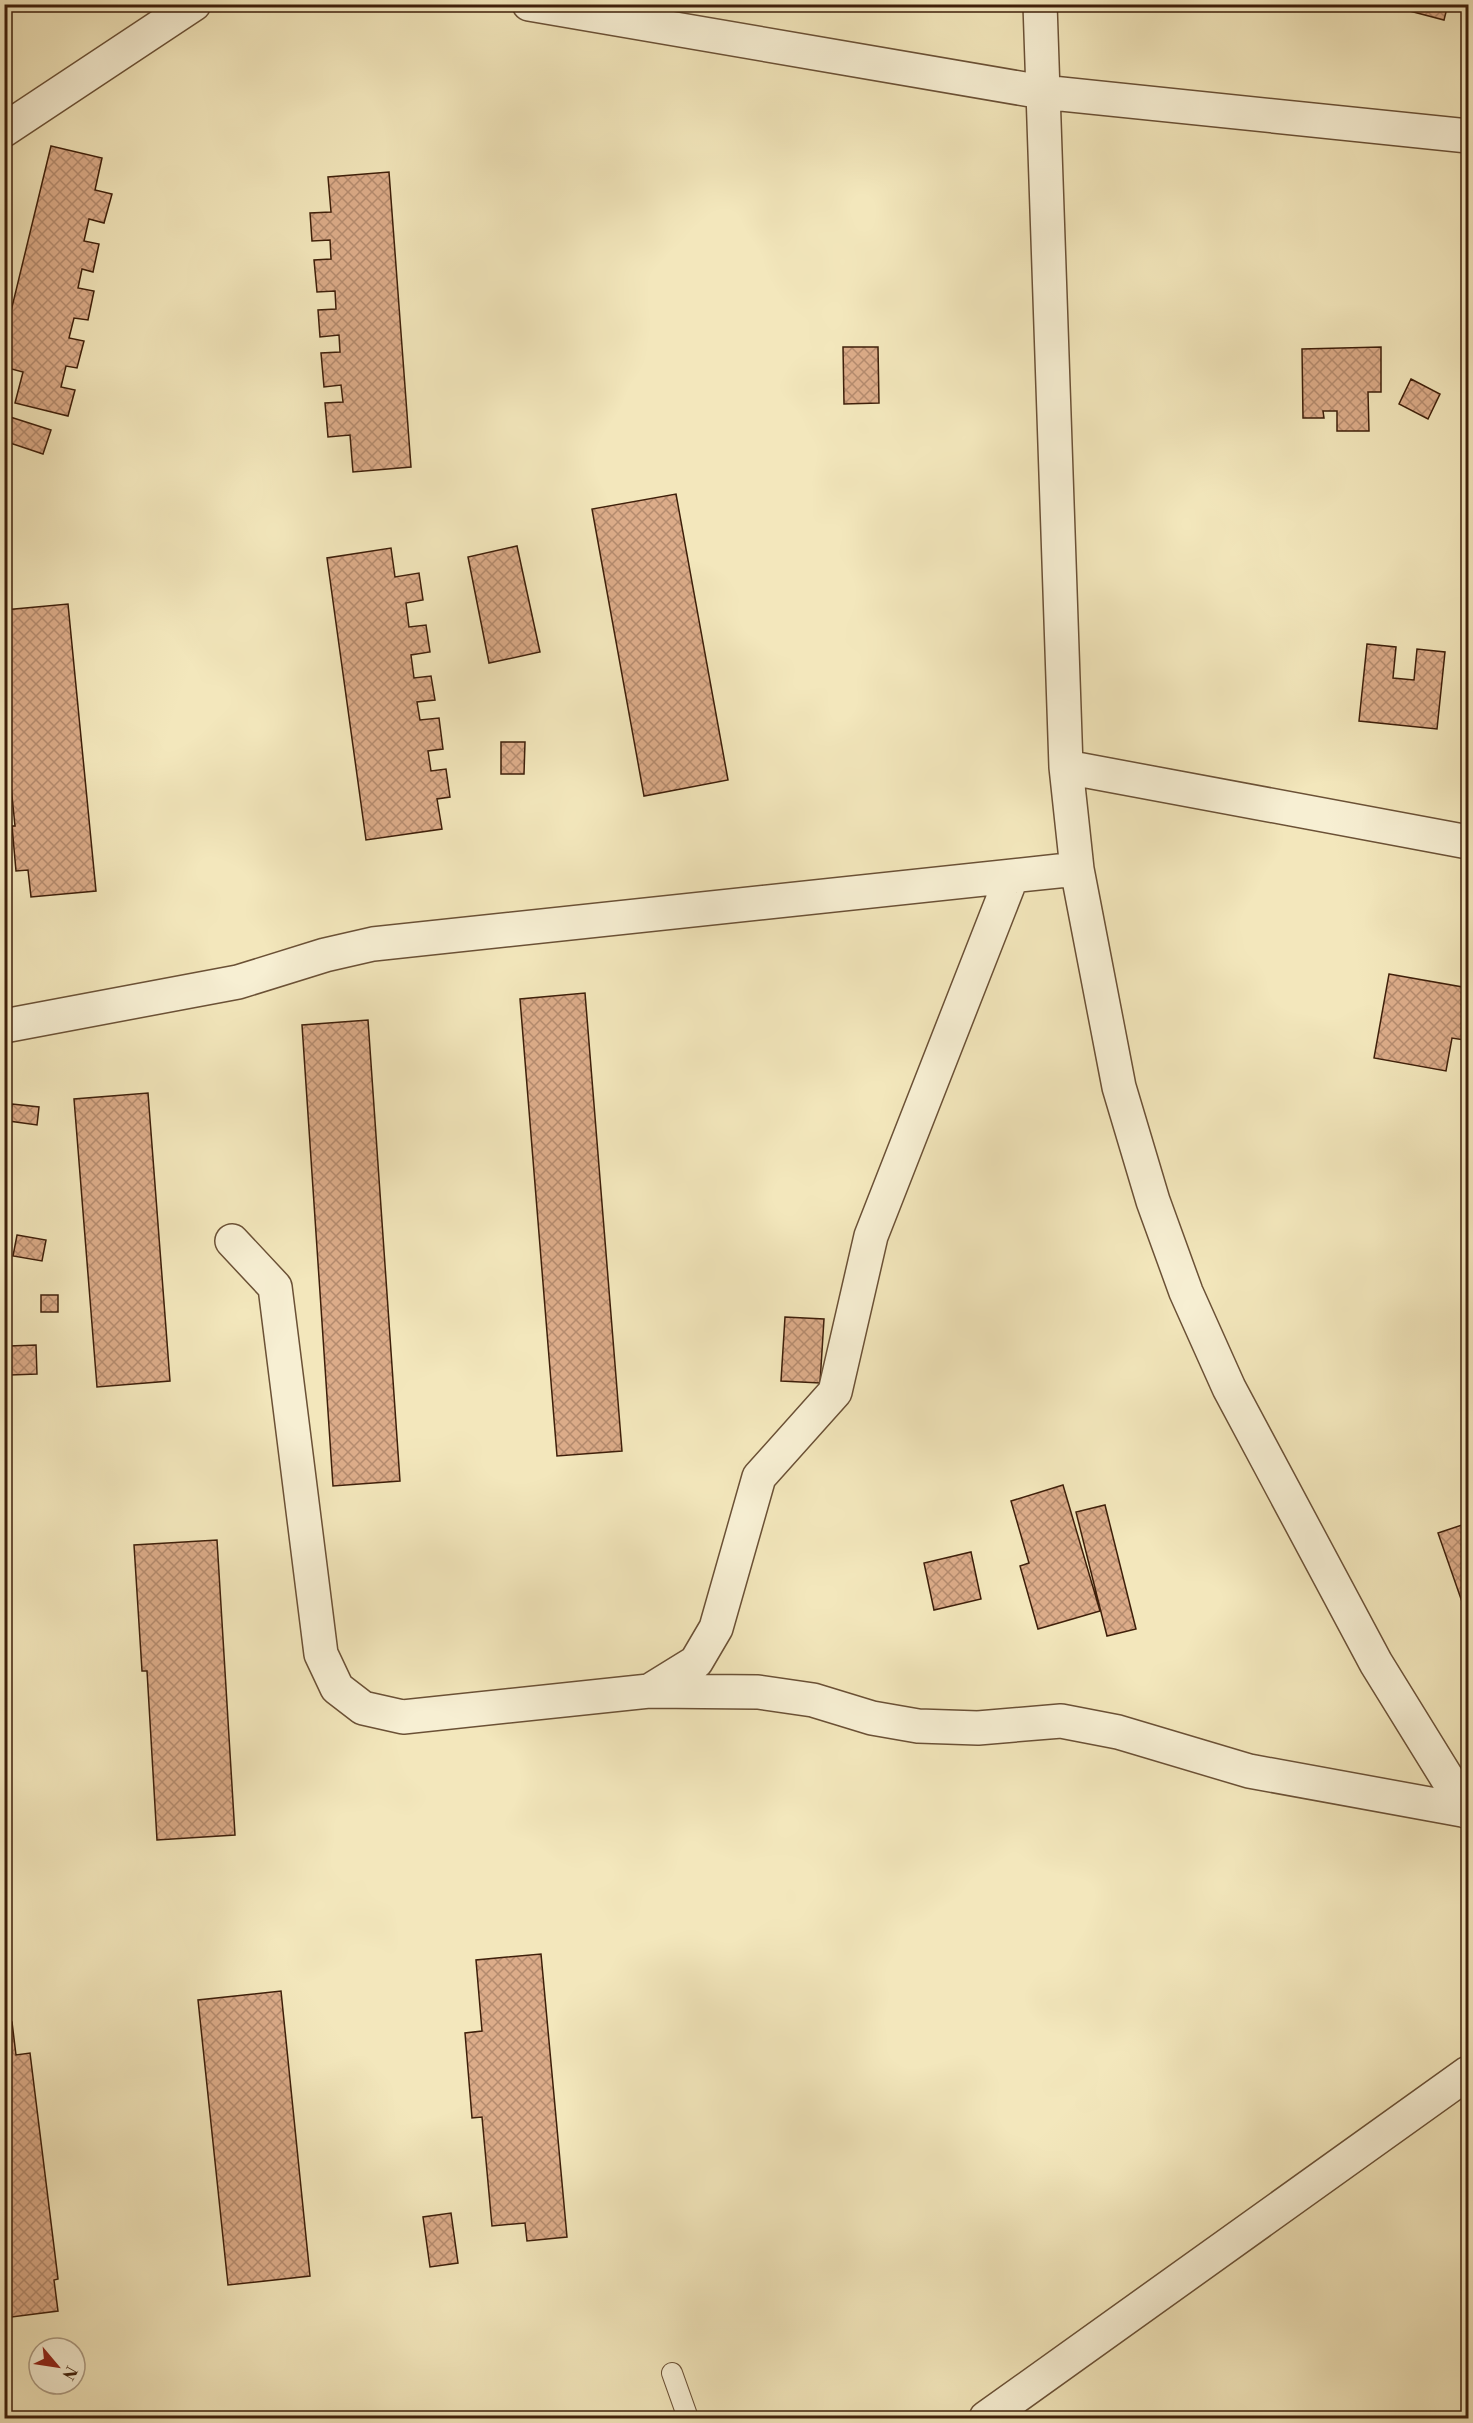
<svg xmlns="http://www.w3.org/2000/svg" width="1473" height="2423" font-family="'Libre Bodoni',serif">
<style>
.building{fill:url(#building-cross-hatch);stroke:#3e1f0a;stroke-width:1.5}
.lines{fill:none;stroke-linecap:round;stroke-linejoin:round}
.service-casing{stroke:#6b5136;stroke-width:22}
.minor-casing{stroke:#6b5136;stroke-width:36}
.service{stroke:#f7efd3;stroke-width:20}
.minor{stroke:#f7efd3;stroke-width:33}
</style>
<defs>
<pattern id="building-cross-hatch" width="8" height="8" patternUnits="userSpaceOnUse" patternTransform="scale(1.5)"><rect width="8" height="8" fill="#dcac89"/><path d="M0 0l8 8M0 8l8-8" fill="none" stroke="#b48b6e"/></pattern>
</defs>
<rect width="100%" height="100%" fill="#f3e7bc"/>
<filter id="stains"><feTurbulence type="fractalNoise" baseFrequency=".00333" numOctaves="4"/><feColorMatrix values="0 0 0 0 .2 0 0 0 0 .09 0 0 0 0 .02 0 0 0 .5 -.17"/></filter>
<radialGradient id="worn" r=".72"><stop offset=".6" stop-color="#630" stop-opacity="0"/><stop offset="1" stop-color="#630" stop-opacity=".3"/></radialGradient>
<path class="building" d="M1383,4h65l-4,16z
M51,146l51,12 -7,32 17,4 -8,29 -15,-4 -5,22 15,3 -6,28 -11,-3 -4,19 16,3 -6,29 -14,-2 -5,20 15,3 -7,27 -11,-2 -5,21 14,3 -7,26 -53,-13 8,-31 -19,-5v-27z
M389,172l22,295 -58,5 -3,-37 -22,2 -3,-34 18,-1 -2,-17 -17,2 -3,-34 19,-1 -1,-17 -19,2 -2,-27 18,-1 -1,-18 -18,1 -3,-32 17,-1 -1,-19 -18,1 -2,-28 21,-1 -3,-35z
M843,347h35l1,56 -35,1z
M1381,347v45h-13l1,39h-32v-20h-14l1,7h-21l-1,-69z
M1411,379l29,15 -12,25 -29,-15z
M4,415l47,15 -8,24 -39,-13z
M676,494l52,286 -84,16 -52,-287z
M517,546l23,106 -51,11 -21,-106z
M391,548l4,29 24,-4 4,27 -17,3 3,24 17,-2 4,27 -19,3 3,23 17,-2 4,24 -18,2 3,18 19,-2 4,31 -15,2 3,20 15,-2 4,28 -13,2 5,30 -76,11 -39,-282z
M68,604l28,287 -65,6 -3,-27 -12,1 -4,-45h3l-11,-110v-106z
M1367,644l29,3 -3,31 21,2 3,-31 28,3 -8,77 -78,-8z
M501,742h24l-1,32h-23z
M1389,974l79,14v29l-4,23 -12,-2 -6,33 -72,-13z
M585,993l37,458 -65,5 -37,-457z
M368,1020l32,461 -67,5 -31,-461z
M148,1093l22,288 -73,6 -23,-288z
M12,1104l27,3 -2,18 -28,-4z
M17,1235l29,5 -4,21 -29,-5z
M41,1295h17v17h-17z
M785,1317l39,2 -4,64 -39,-2z
M36,1345l1,29 -27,1 -1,-29z
M1063,1485l37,126 -62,18 -18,-63 9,-3 -18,-62z
M1105,1505l31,124 -29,7 -31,-124z
M1468,1523v96l-30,-86z
M217,1540l18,295 -78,5 -10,-169h-5l-8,-126z
M971,1552l10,47 -47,11 -10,-47z
M541,1954l26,283 -40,4 -2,-18 -33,3 -10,-109 -10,1 -7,-85 17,-2 -6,-71z
M281,1991l29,285 -82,9 -30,-285z
M12,2022l4,33 14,-2 28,226 -4,1 4,31 -54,7v-295z
M451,2213l7,50 -28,4 -7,-50z"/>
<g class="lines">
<defs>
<path id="service" d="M672,2373l16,45"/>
<path id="minor" d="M529,4l513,88 426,44
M1040,4l26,763 11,102 42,218 34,114 33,91 43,96 147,275 92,149
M4,130l190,-126
M1066,767l402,75
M4,1026l234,-44 87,-27 48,-11 704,-75
M232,1241l43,46 46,367 16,34 26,20 40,9 246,-26 109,1 55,8 59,18 46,8 60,2 83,-7 57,11 131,39 219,40
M649,1691l47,-29 20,-34 43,-151 76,-85 36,-156 141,-360
M986,2418l482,-345"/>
</defs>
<use href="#service" class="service-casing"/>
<use href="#minor" class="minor-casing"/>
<use href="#service" class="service"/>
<use href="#minor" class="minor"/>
</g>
<rect width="1473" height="2423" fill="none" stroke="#f3e7bc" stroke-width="24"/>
<rect x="6" y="6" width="1461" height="2411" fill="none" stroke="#3e1f0a" stroke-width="3"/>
<rect x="12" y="12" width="1449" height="2399" fill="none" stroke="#3e1f0a" stroke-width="1.5"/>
<g transform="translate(57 2366) rotate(119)"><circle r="28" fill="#f7efd3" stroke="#ad9c83" stroke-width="1.5"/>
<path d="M0-4.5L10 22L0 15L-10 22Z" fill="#8f2418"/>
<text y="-9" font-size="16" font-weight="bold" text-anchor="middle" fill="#3e1f0a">N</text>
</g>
<rect width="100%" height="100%" filter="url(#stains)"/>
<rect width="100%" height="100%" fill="url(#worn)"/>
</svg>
